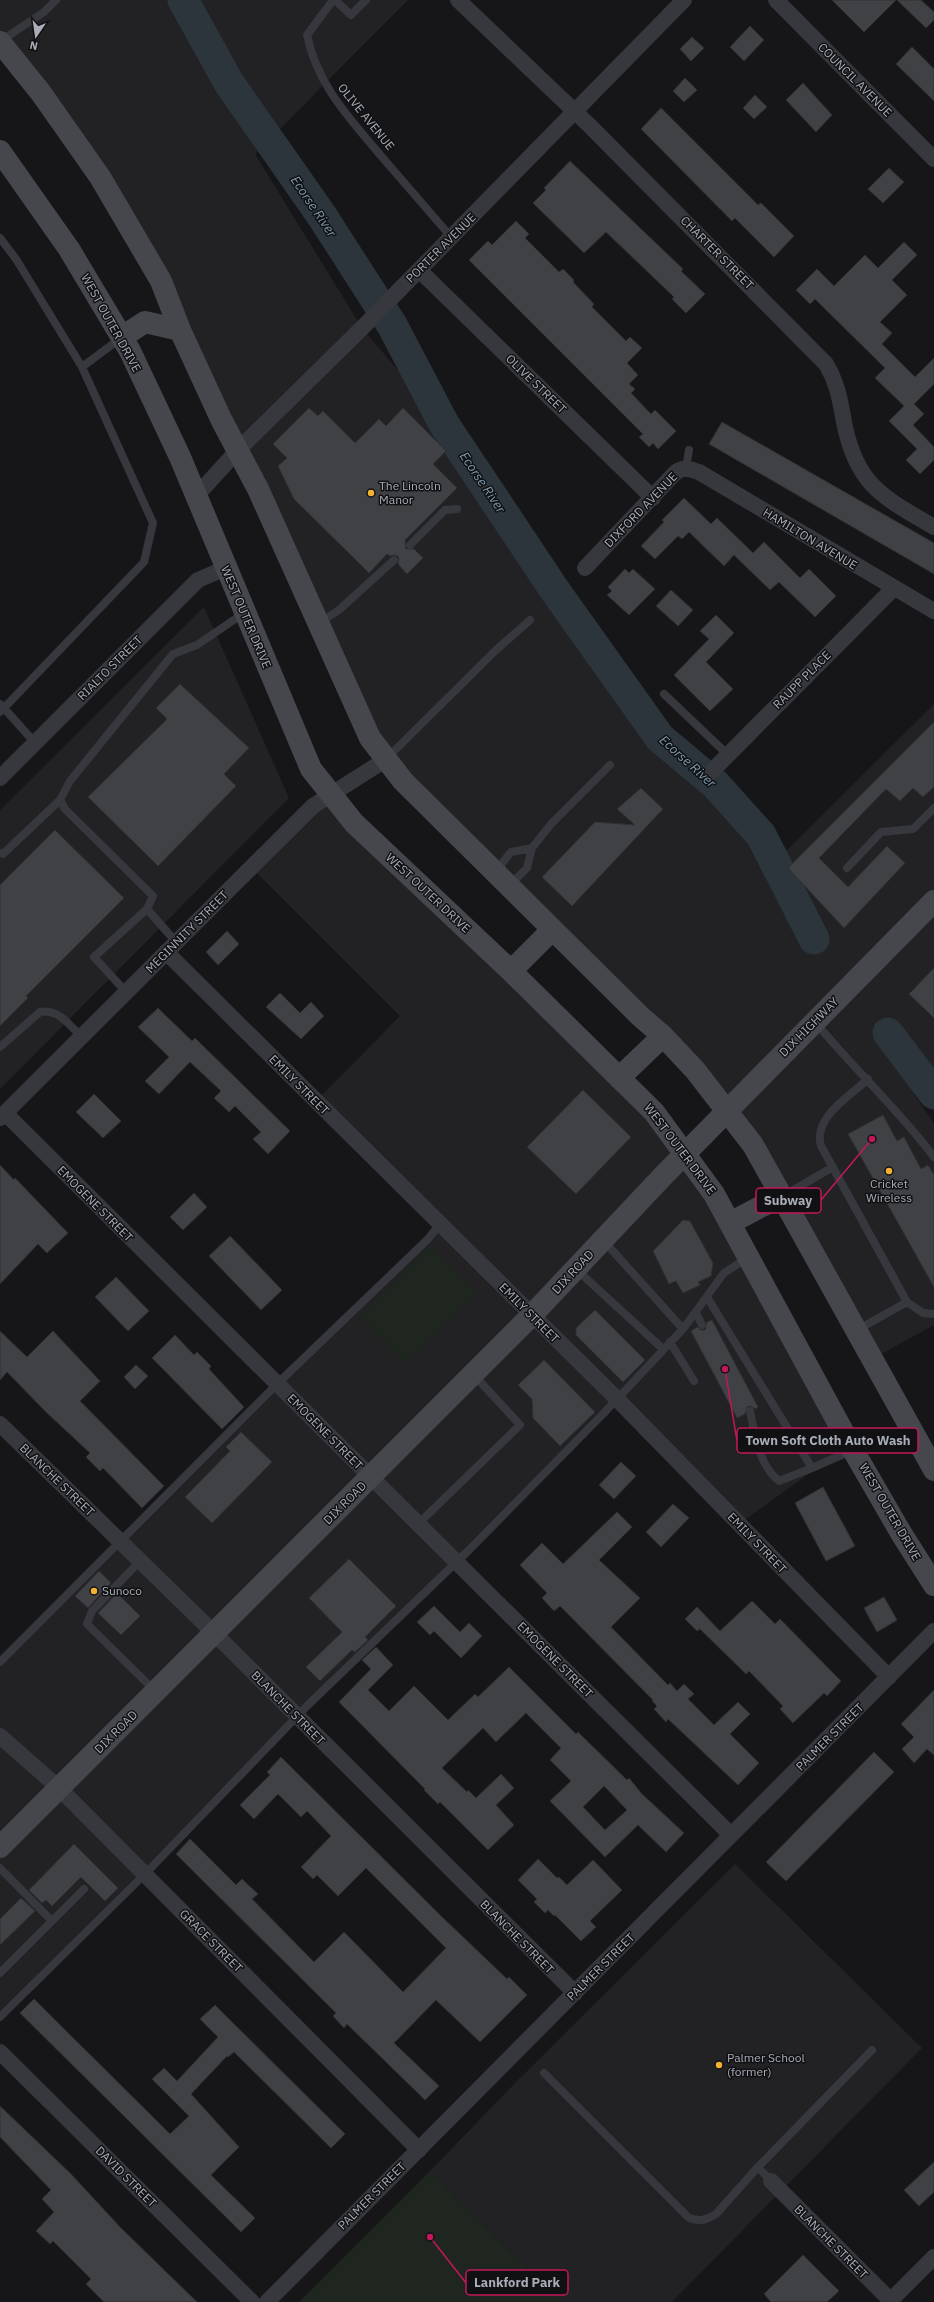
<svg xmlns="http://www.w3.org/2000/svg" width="934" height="2302" font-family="'IBM Plex Sans',sans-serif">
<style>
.built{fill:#222225}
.green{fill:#1e261f}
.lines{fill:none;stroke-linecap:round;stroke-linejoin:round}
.river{stroke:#2c353c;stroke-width:31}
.building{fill:#404145;stroke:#303034;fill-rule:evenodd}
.service{stroke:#37383d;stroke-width:8}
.minor{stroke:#37383d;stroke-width:16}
.secondary{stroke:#45474d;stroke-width:22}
.poi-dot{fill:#f2b134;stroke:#111113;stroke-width:1.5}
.labels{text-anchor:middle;stroke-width:3;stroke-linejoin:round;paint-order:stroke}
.street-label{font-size:12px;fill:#a8adb8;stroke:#111113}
.poi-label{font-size:12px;fill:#a8adb8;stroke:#111113;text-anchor:start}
.water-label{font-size:13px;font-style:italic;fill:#7f9bb3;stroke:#111113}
.leader{fill:none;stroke:#c2185b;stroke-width:1.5}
.callout-dot{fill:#c2185b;stroke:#111113;stroke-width:1.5}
.callout{fill:#111113;stroke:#c2185b;stroke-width:1.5}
.callout-label{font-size:13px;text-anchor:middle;font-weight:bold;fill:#a8adb8}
</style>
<rect width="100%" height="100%" fill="#161618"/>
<path class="built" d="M0,0h408l-153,154 107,174 82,96 216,313 55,47 46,51 14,27 159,-158v368l-20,22 20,29v202l-62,34 -119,-214 -350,-364 -242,-500 -161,-239z
M204,607l85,191 -289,291v-279z
M330,794l324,318 196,329 -22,19 -89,64 -122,-125 -617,618v-358l440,-435 -124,-123 84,-85 -149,-149z
M735,1864l187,184 -250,254h-110l-133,-130 86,-89z"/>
<path class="green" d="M429,1246l47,47 -71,70 -46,-46z
M429,2172l133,130h-263z"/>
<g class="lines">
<path class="river" d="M183,0l46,83 93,133 70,109 52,99 112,168 104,146 55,46 46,51 53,104
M888,1033l46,61"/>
</g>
<path class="building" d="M832,0h64l-32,32z
M897,0h24l13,12v8l-8,8z
M750,26l14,14 -20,21 -14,-14z
M692,37l12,11 -13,13 -11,-12z
M912,47l22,22v32l-38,-37z
M685,78l12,12 -13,12 -11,-11z
M803,83l29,32 -16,17 -30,-32z
M755,95l12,12 -13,12 -11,-11z
M661,108l97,97 3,-2 33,33 -20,21 -39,-39 -3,3 -91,-92z
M570,161l113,108 -2,2 24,23 -19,19 -14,-14 2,-2 -68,-65 -22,21 -51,-50 13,-13 -2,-2z
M889,168l15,14 -21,21 -15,-14z
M516,221l13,13 -4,4 34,34 4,-3 11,11 -1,2 21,22 -2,3 34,34 4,-4 12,11 -15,15 11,12 -9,9 6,5 -4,4 20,21 4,-4 21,21 -18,18 -5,-6 -4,4 -10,-10 4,-3 -174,-174 19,-19 4,4z
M904,242l13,13 -25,25 15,15 -27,27 12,11 -10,11 33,33 19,-19v26l-20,20 10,10 -11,11 21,22v13l-14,14 -14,-14 11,-11 -28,-28 15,-15 -29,-28 10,-10 -70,-69 -5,5 -14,-14 21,-21 17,17 31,-31 13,13z
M309,408l9,8 5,-5 32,32 24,-24 7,7 17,-18 43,43 -13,13 24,24 -52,52 1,9h8l9,9 -16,16 -9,-10 1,-5 -1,-3 -5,-1 -3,1 -3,-2 -18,19 -75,-74 -16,-33 9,-8 -14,-14z
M722,422l212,121v31l-225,-130z
M684,498l27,26 6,-6 36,35 11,-11 36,36 9,-9 27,27 -21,21 -36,-35 -9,8 -36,-35 -10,11 -35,-34 -7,7 -4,-3 -23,23 -14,-13 23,-24 -2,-2z
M625,569l4,4 4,-4 22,20 -26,26 -22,-20 5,-4 -4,-4z
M671,590l22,20 -15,16 -22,-20z
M716,615l18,18 -28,29 27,27 -23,22 -36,-36 35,-36 -9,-8z
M180,684l69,64 -25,26 12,12 -78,80 -70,-69 79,-78 -11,-11z
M934,722v65l-11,10 -10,-9 -13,13 -14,-12 -67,69 29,29 39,-41 18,17 -61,65 -56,-60z
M641,788l22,21 -91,97 -30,-29 53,-55 40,3 -18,-16z
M55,830l69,68 -98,98 2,2 -28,28v-141z
M227,931l12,13 -21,21 -12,-13z
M934,968v50l-25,-24z
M280,993l20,20 11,-11 13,14 -23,23 -35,-32z
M158,1008l34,33 3,-3 95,93 -22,23 -15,-15 8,-7 -26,-26 -6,6 -15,-14 7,-7 -31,-29 -31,32 -14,-13 24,-24 -31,-30z
M583,1090l48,47 -55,57 -49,-47z
M94,1094l27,27 -18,17 -27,-26z
M883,1115l14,26 7,-4 17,32 7,-4 6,10v112l-86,-153z
M0,1165l14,15 1,-2 53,55 -21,20 -9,-9 -38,40z
M194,1193l13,14 -24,23 -13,-13z
M683,1220l7,1 23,42 -2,13 -13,6 2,3 -17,8 -7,-12 -7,3 -16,-33z
M230,1236l52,54 -21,20 -52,-54z
M116,1277l33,34 -21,20 -33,-34z
M595,1310l50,50 -22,22 -47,-47v-7z
M712,1320l46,87 -3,2 -4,-3 -4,1 -2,7 -8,4 -46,-87 6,-4 4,3h4l2,-8z
M0,1331l27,26 26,-26 47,50 -20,20 84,85 -22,22 -39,-40 -3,3 -14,-14 4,-4 -44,-41 -39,-40 -7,8z
M175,1335l19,20 3,-3 14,14 -2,3 35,38 -22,22 -70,-71z
M544,1360l51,52 -35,34 -27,-28 -1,-19 -14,-14z
M136,1365l12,11 -13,13 -11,-12z
M241,1432l31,30 -60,61 -27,-26 45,-46 -4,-4z
M621,1462l15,14 -22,23 -15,-14z
M823,1487l32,59 -29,15 -31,-58z
M673,1504l16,14 -28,29 -15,-15z
M617,1512l15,15 -33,33 41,38 -29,29 57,58 2,-2 7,8 7,-7 10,10 -6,5 26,26 24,-23 12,12 -20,20 29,29 -21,22 -70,-66 -2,3 -12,-13 3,-3 -5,-5 1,-1 -93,-94 -6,5 -12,-13 5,-5 -27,-28 22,-22 21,21z
M349,1559l47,47 -31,31 3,3 -13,12 -3,-2 -32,31 -14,-14 36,-35 -33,-34z
M99,1571l12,12 -23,25 -13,-12z
M117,1593l23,23 -19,19 -23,-22z
M884,1597l13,23 -20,12 -13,-24z
M752,1601l23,23 5,-5 61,62 -14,15 -3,-3 -31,30 -13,-14 3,-3 -34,-35 -3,3 -46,-45 -3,2 -12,-12 12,-12 23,24z
M434,1606l26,26 9,-9 13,13 -21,22 -27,-27 -4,4 -13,-13z
M376,1647l17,18 -25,25 21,21 25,-25 34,34 27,-26 3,3 31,-30 67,67 2,-2 49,48 2,-2 13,16 42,39 -18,19 -28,-27 -33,32 -55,-56 21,-20 -21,-21 11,-12 -35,-35 -30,29 -13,-14 -41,40 25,24 1,-2 8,8 25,-24 13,14 -18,17 18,20 -26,25 -48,-48 -2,2 -14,-14 1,-1 -86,-87 32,-33 -9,-9zM604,1786l23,24 -22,20 -22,-23z
M934,1690v65l-7,-6 -13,14 -12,-14 12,-12 -13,-13z
M874,1752l20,20 -108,109 -20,-19z
M281,1757l159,158 67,64 2,-2 18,18 -47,47 -44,-42 -42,43 45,43 -14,14 -78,-76 -3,4 -11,-12 3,-3 -160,-159 14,-15 46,46 6,-6 16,15 -6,5 62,63 30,-30 59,60 43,-44 -80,-80 -28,28 -21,-21 -4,4 -12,-12 30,-31 -24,-25 -6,6 -23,-23 -24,25 -14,-14 30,-30 -3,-3z
M74,1844l44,44 -13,13 -24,-24 -29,29 -6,-6 -4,3 -13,-13z
M538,1859l19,19 2,-1 8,8 26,-25 29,30 -32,31 6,6 -15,14 -26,-26 -1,1 -6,-6 -3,3 -11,-11 3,-3 -19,-19z
M21,1898l14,13 -35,34v-26z
M34,1999l136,135 19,-18 -37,-37 12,-11 13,13 41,-44 -18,-18 15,-14 130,129 -14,14 -97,-96 -6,5 -1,-1 -36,38 48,53 -28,28 44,43 -14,14 -221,-219z
M0,2106l70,67 51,55 76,74h-93l-18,-18 5,-5 -38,-38 -3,3 -14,-13 18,-19 -12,-13 9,-9 -51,-53z
M934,2162v30l-15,14 -15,-16z
M803,2255l36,36 -12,11h-56l-7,-8z"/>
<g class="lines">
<path class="service" d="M333,0l-26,35c10,50 43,84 75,122 23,27 47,54 70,81
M335,0l16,15 15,-15
M1,41l43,-29 12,-12
M0,238l16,21 66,108 71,156 -9,39 -140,146 -4,-4
M82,367l39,-29
M686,468l3,-18
M410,545l35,-35 12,-1
M319,623l20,-13 55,-50
M664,694l64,61
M0,712l4,-4 31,35
M387,758l108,-107 35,-31
M60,800l5,9 88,87 -6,13 -53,48 32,35
M0,853l3,1 57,-54 10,-19 103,-127 24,-9 47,-32
M847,868l34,-36 32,-3 21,-21
M495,872l16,-20 21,-4
M509,886l18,-18 5,-20 19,-24 59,-59
M147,909l29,33
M816,1023c38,46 82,86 118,134
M0,1047l40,-35c18,-4 29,13 41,24
M868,1079c-19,18 -55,38 -47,67l86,156 16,11 11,1
M783,1196l50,-29
M603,1240l80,89
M577,1270l86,79
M707,1297l105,171 41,-18
M696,1313l6,12
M857,1330l50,-28
M670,1342l24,39
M750,1411c5,25 9,54 29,70l33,-13
M418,1524l102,-99 -46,-50
M140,1561l-48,50 -5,13 68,67
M0,1662l277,-278 150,-144 13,-16
M0,1868l52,53 -52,52
M52,1921l32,-32
M0,2017l145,-143 164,-170 161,-155 132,-134 81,-86 41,-56 23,-15
M544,2073l145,145c11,4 17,2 27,-4l42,-47 13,14
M758,2167l114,-117"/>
<path class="minor" d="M458,0l132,126 236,238c13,22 14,38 19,63 13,60 40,71 89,100
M776,0l158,159
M419,270l234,228
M197,495l41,-45 124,-122 322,-328
M585,568l89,-94c8,-8 15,-5 25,-2l235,139
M711,772l183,-184
M0,778l198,-198 28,-12
M166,952l451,447 272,278
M5,1113l726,722
M0,1118l313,-312 72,-46
M0,1424l214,209 361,360
M0,1736l59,52 360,362
M0,2052l252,250
M771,2181l121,121
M267,2302l667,-671
M889,2302l45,-45"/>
<path class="secondary" d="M0,42l41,51 59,84 61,104 19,49 41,89 37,70 112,249 33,43 238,236 22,19 32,34 58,75 181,325
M0,151l69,98 61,102 50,106 131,312 43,54 157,148 143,141 60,82 139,256 48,83 33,52
M122,337l23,-15 35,8
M511,971l41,-41
M619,1078l44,-42
M730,1223l51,-27
M0,1847l532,-532 132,-140 270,-274"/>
</g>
<g class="poi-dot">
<circle cx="371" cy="493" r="4"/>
<circle cx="889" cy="1171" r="4"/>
<circle cx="94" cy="1591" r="4"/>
<circle cx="719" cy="2065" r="4"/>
</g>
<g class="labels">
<g class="street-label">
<text transform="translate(855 80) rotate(45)" y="4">COUNCIL AVENUE</text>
<text transform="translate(366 117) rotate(51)" y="4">OLIVE AVENUE</text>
<text transform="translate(441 248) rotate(-45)" y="4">PORTER AVENUE</text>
<text transform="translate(717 253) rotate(45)" y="4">CHARTER STREET</text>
<text transform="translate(111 323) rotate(61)" y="4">WEST OUTER DRIVE</text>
<text transform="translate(536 384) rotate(44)" y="4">OLIVE STREET</text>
<text transform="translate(641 510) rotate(-46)" y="4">DIXFORD AVENUE</text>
<text transform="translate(810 539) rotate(31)" y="4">HAMILTON AVENUE</text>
<text transform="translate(246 617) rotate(67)" y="4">WEST OUTER DRIVE</text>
<text transform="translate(110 668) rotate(-45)" y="4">RIALTO STREET</text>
<text transform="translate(802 680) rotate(-45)" y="4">RAUPP PLACE</text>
<text transform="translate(428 893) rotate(43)" y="4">WEST OUTER DRIVE</text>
<text transform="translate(187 932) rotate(-45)" y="4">MEGINNITY STREET</text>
<text transform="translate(809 1027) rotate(-45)" y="4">DIX HIGHWAY</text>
<text transform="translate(299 1085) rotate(45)" y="4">EMILY STREET</text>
<text transform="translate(680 1149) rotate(53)" y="4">WEST OUTER DRIVE</text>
<text transform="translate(95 1204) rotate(45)" y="4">EMOGENE STREET</text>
<text transform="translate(573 1272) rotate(-47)" y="4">DIX ROAD</text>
<text transform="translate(529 1313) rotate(45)" y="4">EMILY STREET</text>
<text transform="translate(325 1432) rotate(45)" y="4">EMOGENE STREET</text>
<text transform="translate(57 1480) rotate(44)" y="4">BLANCHE STREET</text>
<text transform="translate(345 1503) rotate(-45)" y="4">DIX ROAD</text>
<text transform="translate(890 1512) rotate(60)" y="4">WEST OUTER DRIVE</text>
<text transform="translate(757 1543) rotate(46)" y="4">EMILY STREET</text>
<text transform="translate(555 1660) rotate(45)" y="4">EMOGENE STREET</text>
<text transform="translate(288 1708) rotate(45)" y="4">BLANCHE STREET</text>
<text transform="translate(116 1732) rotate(-45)" y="4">DIX ROAD</text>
<text transform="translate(830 1737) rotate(-45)" y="4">PALMER STREET</text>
<text transform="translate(517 1937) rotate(45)" y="4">BLANCHE STREET</text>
<text transform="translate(211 1941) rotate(45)" y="4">GRACE STREET</text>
<text transform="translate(601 1967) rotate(-45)" y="4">PALMER STREET</text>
<text transform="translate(126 2177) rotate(45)" y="4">DAVID STREET</text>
<text transform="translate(372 2196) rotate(-45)" y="4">PALMER STREET</text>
<text transform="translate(831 2242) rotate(45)" y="4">BLANCHE STREET</text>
</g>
<g class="poi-label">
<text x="379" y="490">The Lincoln<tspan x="379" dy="14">Manor</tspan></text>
<text x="889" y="1188" text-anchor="middle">Cricket<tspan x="889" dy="14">Wireless</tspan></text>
<text x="102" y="1595">Sunoco</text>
<text x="727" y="2062">Palmer School<tspan x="727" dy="14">(former)</tspan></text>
</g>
<g class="water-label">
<text transform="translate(314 206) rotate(56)" y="5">Ecorse River</text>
<text transform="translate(483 482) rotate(56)" y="5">Ecorse River</text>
<text transform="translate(688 761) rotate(42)" y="5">Ecorse River</text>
</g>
</g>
<path class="leader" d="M872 1139L821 1200M725 1369L737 1441M430 2237L466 2283"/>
<g class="callout-dot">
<circle cx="872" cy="1139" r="4"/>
<circle cx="725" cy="1369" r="4"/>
<circle cx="430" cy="2237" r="4"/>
</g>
<g class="callout">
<rect x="756" y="1188" width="65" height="25" rx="4"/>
<rect x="737" y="1428" width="181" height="25" rx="4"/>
<rect x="466" y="2270" width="102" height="25" rx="4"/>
</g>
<g class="callout-label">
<text x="788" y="1205">Subway</text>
<text x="828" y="1445">Town Soft Cloth Auto Wash</text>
<text x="517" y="2287">Lankford Park</text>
</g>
<g transform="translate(36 36) rotate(193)" stroke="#111113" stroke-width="3" paint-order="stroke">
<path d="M0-3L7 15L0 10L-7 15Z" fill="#a8adb8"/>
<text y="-6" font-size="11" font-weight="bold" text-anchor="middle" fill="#a8adb8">N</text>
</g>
</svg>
